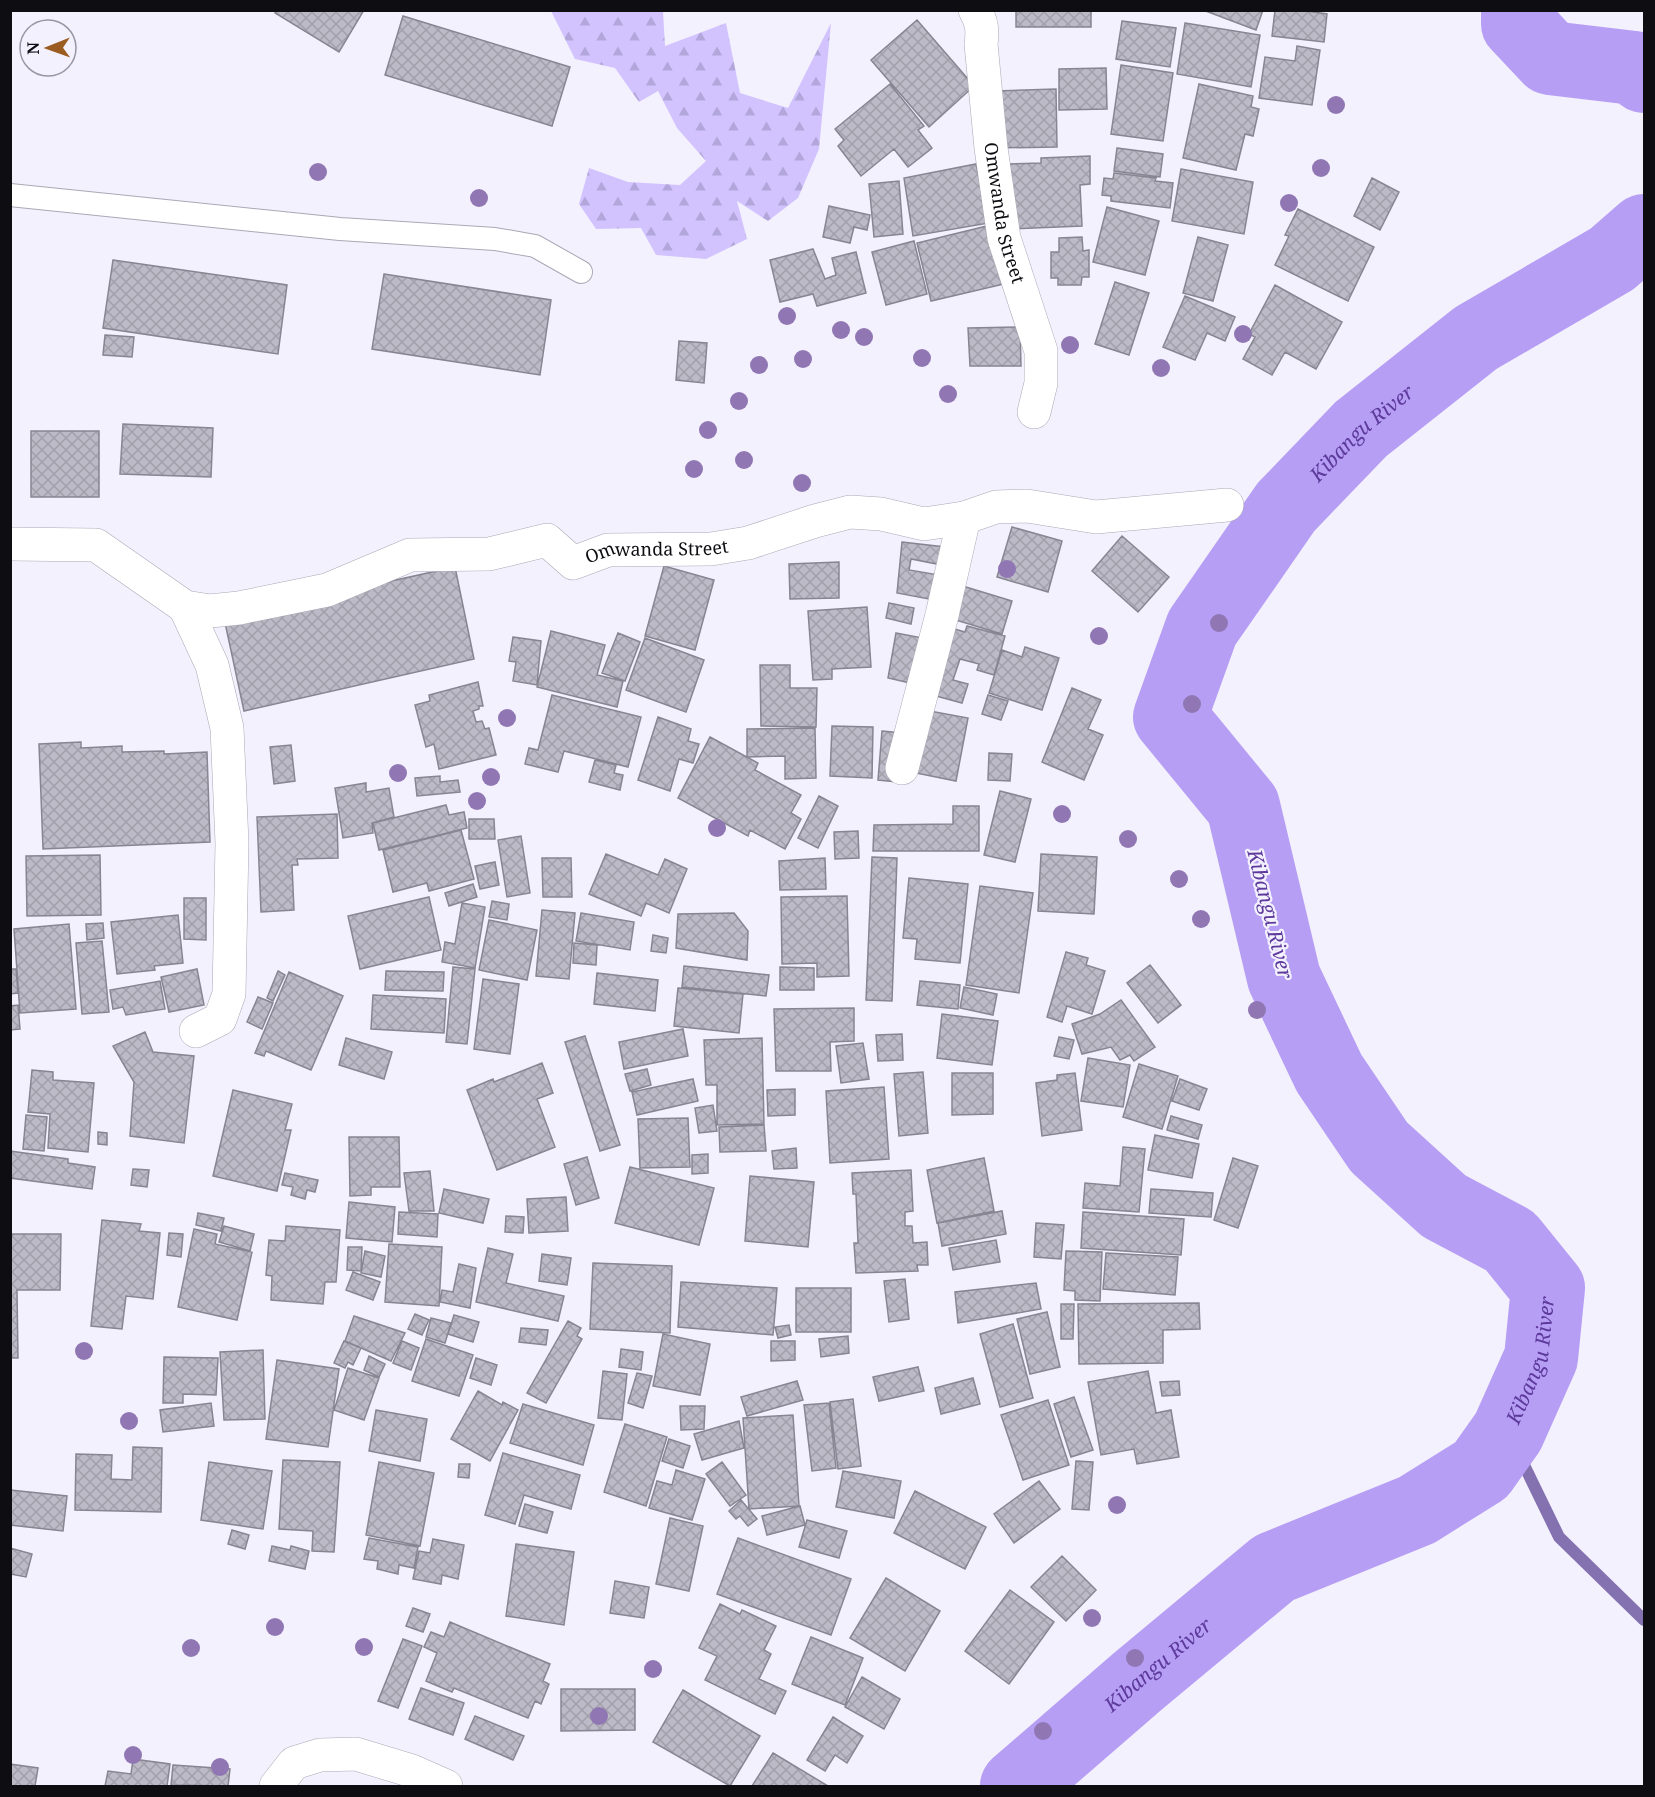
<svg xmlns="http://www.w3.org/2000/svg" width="1655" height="1797" font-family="'Noto Serif',serif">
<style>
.forest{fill:url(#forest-firs)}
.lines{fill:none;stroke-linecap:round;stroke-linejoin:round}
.stream{stroke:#8472b0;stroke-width:12}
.river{stroke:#b69ef4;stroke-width:74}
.building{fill:url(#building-cross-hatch);stroke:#878591;stroke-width:1.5}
.service-casing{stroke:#aba8b5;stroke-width:24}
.minor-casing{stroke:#aba8b5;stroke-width:34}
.service{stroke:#fff;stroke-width:22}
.minor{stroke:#fff;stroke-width:33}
.tree{fill:#9077b4}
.labels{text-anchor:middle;stroke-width:4.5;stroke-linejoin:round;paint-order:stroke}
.street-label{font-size:18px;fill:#0e0d12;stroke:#f4f1fe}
.water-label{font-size:20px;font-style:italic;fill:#5d3a9c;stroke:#f4f1fe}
</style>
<defs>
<pattern id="forest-firs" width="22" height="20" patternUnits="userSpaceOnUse" patternTransform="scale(1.5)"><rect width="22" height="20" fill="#d2c3ff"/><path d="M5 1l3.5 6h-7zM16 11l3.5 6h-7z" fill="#b3a6da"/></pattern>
<pattern id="building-cross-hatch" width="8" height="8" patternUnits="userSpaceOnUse" patternTransform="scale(1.5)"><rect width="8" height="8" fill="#bdbac7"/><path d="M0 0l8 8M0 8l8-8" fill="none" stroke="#a19faa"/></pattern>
</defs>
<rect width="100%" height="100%" fill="#f4f1fe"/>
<path class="forest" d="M551,11h112l2,35 61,-23 14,70 48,15 43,-85 -12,126 -21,49 -30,23 -31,-20 10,38 -41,20 -50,-4 -15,-27 -45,1 -17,-25 10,-36 39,14 52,3 26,-24 -29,-33 -19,-37 -19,11 -24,-34 -40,-9z"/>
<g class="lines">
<path class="stream" d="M1508,1432l51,105 85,83"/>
<g class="river">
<path d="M1518,10v14l32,34 84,10 10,8"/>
<path id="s1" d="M1017,1786l120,-104 137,-114 143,-58 64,-40 27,-38 33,-74 7,-70 -38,-47 -66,-35 -65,-59 -50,-74 -45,-95 -41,-172 -73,-89 32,-89 84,-121 75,-78 115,-91 136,-79 32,-28"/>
</g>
</g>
<path class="building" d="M276,10h88l-25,42 -64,-39z
M1016,10h75v17h-75z
M1203,10h60l-7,20z
M1275,10h25l27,4 -3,28 -52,-6z
M403,16l167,51 -18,59 -167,-51z
M917,20l57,66 -45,41 -58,-67z
M1122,21l54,7 -6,39 -54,-8z
M1185,23l75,12 -9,52 -74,-13z
M1297,46l23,4 -8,55 -53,-7 6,-41 30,4z
M1121,65l52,8 -10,68 -52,-7z
M1106,68l1,41 -48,1v-41z
M890,84l34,42 -6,4 14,18 -24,19 -14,-18 -33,27 -23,-30 6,-6 -9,-11z
M1199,84l54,12 -2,11 8,2 -6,27 -8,-2 -9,36 -53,-12z
M1056,89l1,58 -63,1 3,-57z
M1117,148l46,6 -3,23 -46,-6z
M1090,156v28l-10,1 2,41 -74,3 -2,-65 35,-1v-5z
M976,164l13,59 -76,13 -9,-58z
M1181,169l72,13 -9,52 -72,-13z
M1114,173l42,5 -1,3 18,2 -3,25 -59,-7v-5l-9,-1 2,-17 9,1z
M1372,178l27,14 -19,38 -26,-14z
M899,181l4,53 -29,3 -5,-53z
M829,206l41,9 -3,15 -13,-3 -4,16 -27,-6z
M1107,207l52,14 -14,54 -52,-13z
M1298,209l76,38 -26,54 -73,-36 14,-29 -4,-1z
M991,225l13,59 -73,17 -14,-58z
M1082,237l1,14 6,-1v27h-7l-1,8h-23v-7h-7v-26h8v-14z
M1198,237l30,8 -15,56 -30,-8z
M914,241l13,53 -41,11 -14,-53z
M813,249l12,30 11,-4 -4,-17 24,-6 10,41 -49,13 -4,-12 -33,8 -10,-42z
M113,260l174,25 -9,69 -175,-26z
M384,274l167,26 -11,75 -168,-26z
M1115,282l34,11 -20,62 -34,-11z
M1275,285l67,37 -26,47 -31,-17 -13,23 -29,-16 12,-22 -6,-3z
M1185,296l50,21 -10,24 -18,-8 -12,27 -32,-13z
M1020,327l1,39h-51l-2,-38z
M105,335l29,2 -2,20 -29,-2z
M679,341l28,2 -3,40 -28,-3z
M123,424l90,4 -2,49 -91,-3z
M31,431h68v66h-68z
M1012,527l50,14 -14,51 -51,-15z
M1122,536l47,41 -31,35 -46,-41z
M902,542l43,5 -3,18 -31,-6 -2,11 30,5 -5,25 -37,-7z
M839,562v36l-49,1 -1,-35z
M664,566l50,14 -19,70 -50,-14z
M455,567l19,92 -230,52 -20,-93z
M956,584l56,17 -10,33 -56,-17z
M889,603l25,5 -3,16 -25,-6z
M867,607l4,60 -39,2v10l-19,1 -5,-69z
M944,626l21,6 2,-6 38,10 -11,39 -17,-5 2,-6 -19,-5 -7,21 15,4 -6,19 -37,-10z
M551,631l54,14 -8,30 26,6 -6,26 -80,-20z
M618,633l22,9 -15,39 -23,-8z
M896,633l32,6 -9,46 -31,-7z
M513,637l28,4 -4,44 -24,-4 3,-19 -7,-1z
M645,638l59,22 -18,52 -60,-22z
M1025,647l34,11 -17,52 -53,-17 13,-43 20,7z
M760,665h30v23h27l-1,39 -55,-1z
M478,682l5,24h-4v3l-6,2 3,11 6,-1 3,8 4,-1 7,27 -57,14 -5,-25 -8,3 -11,-42 15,-4 -1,-6z
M1072,688l29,12 -13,29 15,6 -19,45 -42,-18z
M552,695l89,22 -13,50 -64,-16 -6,21 -33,-8 4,-16 9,2z
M988,695l20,6 -7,19 -19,-6z
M919,709l49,9 -12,63 -50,-10z
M658,717l33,12 -3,12 11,3 -6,19 -14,-4 -9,32 -32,-11z
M832,726l41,1 -1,51 -42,-2z
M815,728l1,50 -31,1v-23l-38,1v-28z
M882,731l20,2 -5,49 -19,-2z
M710,737l48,26 -3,7 46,25 -10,18 10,6 -16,30 -35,-19 -2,6 -70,-38z
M81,742v6l41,-2v6l42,-1v3l43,-2 3,90 -167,7 -4,-105z
M291,745l4,36 -21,3 -4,-37z
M989,753l23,1 -2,27 -22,-1z
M595,760l21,5 -2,8 9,2 -3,15 -31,-8z
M440,776v6l18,-2 2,12 -43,4 -2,-18z
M366,783v9l23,-4 5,29 -22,6 1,10 -30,5 -8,-50z
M1000,791l31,8 -16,63 -31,-7z
M819,796l19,10 -20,42 -20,-10z
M446,805l3,10 15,-3 3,16 -88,22 -6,-27z
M953,806h26v45h-106l1,-26 79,-1z
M337,814l1,44 -41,1 1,6h-6l2,45 -33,2 -4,-95z
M469,819h25l1,20h-26z
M461,830l13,49 -45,12 -2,-8 -34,9 -10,-42z
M858,831l1,27 -24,1 -1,-27z
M521,836l9,57 -23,4 -9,-57z
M606,854l52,21 7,-16 22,10 -18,44 -23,-10 -5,13 -52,-22z
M1041,854l56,3 -3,57 -56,-3z
M100,855l1,60 -74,1 -1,-60z
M872,857l25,1 -5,143 -26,-1z
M542,858h29l1,39h-29z
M825,858l1,31 -46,1 -1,-29z
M495,862l4,23 -19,4 -5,-23z
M909,878l59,6 -8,79 -45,-4 2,-20 -14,-1z
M473,884l4,13 -28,9 -4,-13z
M980,886l53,7 -14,100 -53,-8z
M847,896l2,80 -32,1v-14l-35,1 -1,-67z
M429,897l12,53 -81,19 -12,-53z
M184,898h22v42l-22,-1z
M492,901l17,3 -2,16 -18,-3z
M462,903l23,4 -10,61 -33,-6 3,-20 10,2z
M542,910l33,3 -6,66 -33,-3z
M581,913l53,9 -4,28 -54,-9z
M734,913l14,18 -1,29 -71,-12 2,-34z
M178,915l5,48 -29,3 1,4 -38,4 -6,-52z
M489,920l48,10 -10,50 -48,-10z
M103,923l1,15 -17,2 -1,-16z
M69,924l7,85 -56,4 -6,-84z
M653,935l15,3 -2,15 -15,-2z
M102,941l7,71 -27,2 -6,-71z
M574,943l23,2 -1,20 -23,-2z
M1066,952l22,6 -2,7 19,6 -13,43 -25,-8 -5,16 -15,-5z
M1150,965l31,40 -23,18 -31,-40z
M684,966l85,9 -3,21 -84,-9z
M453,967l22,2 -8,75 -21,-2z
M780,967l34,1v22h-34z
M10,969h6l2,24 -8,1z
M197,969l7,36 -35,7 -8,-35z
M278,971l7,4 -12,26 -6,-3z
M386,971l58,1 -1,19 -58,-1z
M289,972l54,24 -32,74 -45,-19 -2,5 -9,-3z
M597,973l61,7 -3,31 -61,-7z
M483,979l36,5 -9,70 -36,-5z
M160,981l5,28 -39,6 -3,-8 -10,2 -3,-19z
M920,981l40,4 -2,24 -41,-4z
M964,987l33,7 -4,21 -33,-7z
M678,988l65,6 -4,39 -65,-7z
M373,995l73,4 -2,34 -73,-4z
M258,997l15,6 -11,26 -15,-7z
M1121,1000l34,47 -21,14 -4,-6 -10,5 -9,-13 -29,7 -10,-30 28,-10z
M18,1005l2,24 -10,1v-24z
M854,1008v33l-24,1 1,29h-55l-2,-62z
M942,1014l56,7 -6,44 -55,-7z
M683,1029l5,27 -64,13 -5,-27z
M145,1032l8,20 41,4 -10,87 -54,-7 4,-54 -21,-36z
M902,1034l1,26 -25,1 -2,-26z
M585,1036l35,109 -20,6 -35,-109z
M1059,1037l15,3 -5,19 -15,-3z
M346,1038l46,14 -8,27 -45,-14z
M762,1038l2,86 -47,1v-40h-11l-2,-45z
M863,1043l6,36 -28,4 -5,-37z
M1088,1058l42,7 -7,42 -42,-6z
M542,1063l11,30 -16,6 18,48 -58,23 -30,-80 26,-11 1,3z
M1139,1064l39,12 -16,53 -39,-12z
M647,1069l4,16 -21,6 -5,-17z
M32,1070l21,2v8l41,3 -6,69 -40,-4 2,-34 -22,-2z
M923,1072l5,61 -29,3 -5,-62z
M952,1073h41v41l-41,1z
M1075,1073l7,57 -40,6 -6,-53 21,-3v-5z
M693,1079l5,22 -61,14 -5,-23z
M1180,1079l27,10 -8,21 -27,-9z
M884,1087l5,72 -59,4 -4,-72z
M795,1089v26l-27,1 -1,-26z
M233,1090l59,14 -7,26h6l-14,61 -64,-15z
M713,1105l4,26 -18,2 -4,-25z
M26,1115l21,2 -3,34 -21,-2z
M1171,1116l31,9 -4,14 -31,-9z
M688,1118l2,49 -50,1 -2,-49z
M764,1125l2,26 -46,1 -1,-25z
M98,1132l9,1v12l-9,-1z
M1155,1135l44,9 -7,34 -44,-8z
M349,1137h50l1,50h-29v8l-21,1z
M1123,1147l22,2 -6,63 -56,-4 2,-25 35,3z
M796,1148l1,20 -23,1 -2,-18z
M10,1151l58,8v4l27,4 -3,22 -82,-11z
M708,1154v19l-16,1v-19z
M587,1157l12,41 -23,7 -12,-41z
M984,1158l10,53 -57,12 -10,-53z
M1233,1158l25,8 -20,62 -24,-8z
M630,1167l84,21 -15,57 -84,-22z
M133,1169l16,1 -2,17 -16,-2z
M911,1170l2,41 -8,1v14h7l1,17 14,-1 1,23h-11l1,6 -62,2 -2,-30h4l-2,-49h-3l-1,-21z
M430,1171l4,40h-25l-5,-38z
M285,1173l33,7 -3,12 -8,-2 -2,9 -14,-4 2,-8 -11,-2z
M750,1176l64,6 -6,65 -63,-6z
M444,1189l45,10 -6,24 -44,-10z
M1151,1189l62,4 -2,24 -62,-4z
M566,1197l2,34 -39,2 -2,-34z
M349,1202l46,5 -3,35 -46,-4z
M1002,1211l4,23 -64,12 -4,-23z
M399,1212l39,2 -1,23 -39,-3z
M1083,1212l101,7 -3,36 -100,-7z
M198,1213l26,5 -3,13 -25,-6z
M506,1216l18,1 -1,16 -18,-1z
M102,1220l39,4 -2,7 21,2 -7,66 -27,-3 -4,33 -31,-3z
M1036,1223l28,2 -3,34 -27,-2z
M224,1226l30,8 -4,17 -31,-9z
M286,1226l54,4 -4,52h-11l-2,22 -52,-4 1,-24 -6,-1 3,-35 16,1z
M194,1229l23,5 -2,10 37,8 -15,68 -59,-13z
M169,1233l14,1 -2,23 -14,-2z
M10,1234h51l-1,56h-43l1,68h-8z
M996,1240l4,22 -47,8 -4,-22z
M389,1244l53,3 -3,59 -54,-4z
M348,1247h14l-1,24 -14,-1z
M488,1248l25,6 -7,29 58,13 -6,25 -82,-19z
M365,1251l20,5 -4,21 -20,-4z
M1066,1251l36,1 -2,49 -25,-1v-9l-11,-1z
M1106,1253l72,4 -3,38 -72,-6z
M542,1254l29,4 -4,27 -28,-4z
M593,1263l79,3 -2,67 -80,-4z
M459,1264l17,4 -6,40 -30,-6 2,-12 11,2z
M353,1272l27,10 -7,18 -27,-10z
M905,1279l4,40 -20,3 -5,-41z
M681,1282l96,6 -4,47 -95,-8z
M1036,1283l5,26 -83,14 -3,-31z
M796,1288h55v44h-55z
M1199,1303l1,26 -37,1v33l-84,1 -1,-60z
M1061,1304h13l-1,35h-12z
M1047,1312l13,55 -30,7 -13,-55z
M415,1314l14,6 -7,15 -14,-6z
M454,1315l25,7 -6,20 -25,-8z
M354,1316l51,17 -14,28 -46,-20z
M431,1318l20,5 -6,20 -19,-6z
M568,1321l13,7 -4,8 5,3 -36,64 -19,-10z
M1013,1324l20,74 -33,9 -20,-73z
M789,1325l2,10 -13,3 -3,-11z
M521,1328l27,2 -2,15 -27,-3z
M663,1334l47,10 -10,51 -47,-9z
M848,1336l1,17 -28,4 -2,-18z
M426,1339l47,16 -14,41 -47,-15z
M344,1341l17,7 -8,17 -5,-3 -3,6 -11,-5z
M402,1341l17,7 -8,22 -18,-7z
M771,1341h24v19l-24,1z
M621,1349l22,3 -2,18 -22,-3z
M263,1350l2,69 -41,1 -4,-68z
M369,1356l16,8 -6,13 -15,-7z
M164,1357l54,1 -2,37 -33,-1v9h-20z
M476,1358l21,7 -6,20 -21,-7z
M277,1360l62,9 -11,78 -62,-8z
M918,1367l6,24 -45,10 -6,-24z
M348,1368l31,10 -15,42 -30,-10z
M603,1371l24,3 -5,46 -24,-2z
M1148,1371l8,42 15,-3 8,47 -42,7 -3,-15 -33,6 -13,-73z
M637,1373l15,3 -9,32 -15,-5z
M973,1378l7,26 -39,10 -6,-26z
M797,1381l6,19 -56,16 -6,-19z
M1179,1381l1,14 -18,1 -2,-14z
M478,1391l24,14 1,-3 15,8 -28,51 -39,-22z
M1074,1397l19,53 -22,7 -17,-53z
M853,1399l8,67 -23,3 -8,-67z
M1048,1400l21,65 -46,15 -22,-65z
M211,1403l3,23 -51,6 -3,-22z
M829,1403l7,65 -24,3 -8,-66z
M523,1404l71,21 -11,40 -73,-22z
M680,1406h25l-1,23 -23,1z
M376,1410l51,9 -7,42 -51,-10z
M793,1415l6,91 -50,3 -6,-91z
M739,1421l5,27 -42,12 -8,-26z
M625,1424l42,13 -21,69 -42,-14z
M669,1439l21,7 -7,22 -21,-7z
M133,1447l29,1 -1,64 -86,-2 1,-56 36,1 -1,24 21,1z
M503,1453l77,22 -9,34 -47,-14 -9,29 -30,-9z
M283,1460l57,2 -6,90 -22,-1 1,-20 -34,-2z
M1076,1461l17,1 -4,48 -17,-1z
M209,1462l63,9 -9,58 -62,-9z
M379,1462l55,11 -14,73 -54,-11z
M722,1462l24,33 -16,11 -24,-32z
M459,1464h11l-1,14 -11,-1z
M676,1470l29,9 -13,41 -43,-12 8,-27 15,4z
M843,1471l58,10 -7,37 -58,-11z
M1039,1481l21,28 -46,34 -20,-29z
M10,1490l57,6 -4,35 -53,-6z
M915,1491l71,36 -21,42 -71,-36z
M741,1500l16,19 -9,7 -8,-10 -4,3 -7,-8z
M525,1504l28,8 -6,21 -28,-7z
M800,1506l5,19 -38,10 -5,-19z
M670,1518l33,8 -14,65 -33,-7z
M807,1520l40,11 -8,27 -40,-11z
M232,1530l17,5 -4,14 -17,-5z
M369,1538l49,9 -4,21 -15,-3 -1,9 -21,-5 1,-8 -14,-2z
M738,1538l113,41 -20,56 -114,-41z
M433,1539l31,6 -6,34 -16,-4 -1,9 -28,-5 6,-28 11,2z
M516,1544l58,8 -10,73 -58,-9z
M272,1546l18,4 1,-4 18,5 -4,18 -36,-8z
M10,1548l22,6 -6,23 -16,-3z
M1062,1556l34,34 -30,31 -35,-34z
M886,1578l54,33 -35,60 -55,-33z
M615,1581l34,6 -5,31 -34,-5z
M1010,1590l44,32 -45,62 -44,-33z
M720,1604l20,10 2,-4 34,16 -12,24 7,4 -12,25 27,12 -11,23 -70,-34 12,-24 -18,-8z
M413,1608l17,6 -7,18 -17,-6z
M450,1622l100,42 -7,17 6,3 -8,20 -6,-3 -7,17 -74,-30 -2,4 -26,-11 11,-28 -13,-6 7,-15 13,5z
M811,1637l52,21 -18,47 -53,-21z
M403,1639l19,7 -24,62 -20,-7z
M862,1677l38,22 -16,30 -39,-22z
M421,1688l43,15 -11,32 -44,-16z
M561,1689h74v41l-74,1z
M683,1690l77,46 -30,50 -77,-44z
M475,1716l49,20 -11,24 -48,-21z
M833,1717l30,19 -16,27 -12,-8 -10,16 -18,-11z
M773,1753l55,33h-76z
M133,1759l37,5 -3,22h-62l3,-15 23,3z
M10,1764l28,4 -3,18h-25z
M173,1765l57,4 -2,17 -57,-1z"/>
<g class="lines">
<defs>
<path id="service" d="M10,195l330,34 155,10 40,7 46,26"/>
<g id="minor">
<path id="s2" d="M975,10c7,12 8,21 6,34l10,104 13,90 37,113v32l-7,29"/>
<path id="s3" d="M10,544l86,1 89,62 25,4 29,-3 88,-18 83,-35 79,-1 58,-14 26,23 35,-13 103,-1 37,-6 67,-22 35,-9 31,2 43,10 40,-6 32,-11 31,-1 69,11 131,-12"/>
<path d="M185,607l27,58 15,63 5,115 -3,151 -9,25 -24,12"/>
<path d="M902,768l40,-153 22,-97"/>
<path d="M276,1786l18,-23 26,-8 36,-1 56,17 34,15"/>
</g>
</defs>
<use href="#service" class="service-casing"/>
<use href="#minor" class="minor-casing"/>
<use href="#service" class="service"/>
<use href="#minor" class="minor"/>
</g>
<g class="tree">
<circle cx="1336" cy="105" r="9"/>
<circle cx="1321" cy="168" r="9"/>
<circle cx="318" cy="172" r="9"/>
<circle cx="479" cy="198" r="9"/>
<circle cx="1289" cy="203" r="9"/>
<circle cx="787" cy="316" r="9"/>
<circle cx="841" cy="330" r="9"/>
<circle cx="1243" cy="334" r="9"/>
<circle cx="864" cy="337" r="9"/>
<circle cx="1070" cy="345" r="9"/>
<circle cx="922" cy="358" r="9"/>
<circle cx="803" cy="359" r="9"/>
<circle cx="759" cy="365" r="9"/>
<circle cx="1161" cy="368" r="9"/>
<circle cx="948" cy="394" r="9"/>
<circle cx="739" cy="401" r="9"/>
<circle cx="708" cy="430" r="9"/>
<circle cx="744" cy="460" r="9"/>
<circle cx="694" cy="469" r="9"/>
<circle cx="802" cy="483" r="9"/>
<circle cx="1007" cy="569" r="9"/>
<circle cx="1219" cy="623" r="9"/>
<circle cx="1099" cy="636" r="9"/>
<circle cx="1192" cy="704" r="9"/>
<circle cx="507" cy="718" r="9"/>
<circle cx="398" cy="773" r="9"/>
<circle cx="491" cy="777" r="9"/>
<circle cx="477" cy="801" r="9"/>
<circle cx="1062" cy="814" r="9"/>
<circle cx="717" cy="828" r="9"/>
<circle cx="1128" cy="839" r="9"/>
<circle cx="1179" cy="879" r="9"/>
<circle cx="1201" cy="919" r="9"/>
<circle cx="1257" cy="1010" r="9"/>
<circle cx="84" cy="1351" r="9"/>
<circle cx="129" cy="1421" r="9"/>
<circle cx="1117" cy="1505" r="9"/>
<circle cx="1092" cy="1618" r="9"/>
<circle cx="275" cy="1627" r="9"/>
<circle cx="364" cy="1647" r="9"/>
<circle cx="191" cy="1648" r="9"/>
<circle cx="1135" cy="1658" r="9"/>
<circle cx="653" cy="1669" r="9"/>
<circle cx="599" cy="1716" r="9"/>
<circle cx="1043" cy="1731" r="9"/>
<circle cx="133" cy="1755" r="9"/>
<circle cx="220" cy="1767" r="9"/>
</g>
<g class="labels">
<g class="street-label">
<text dy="6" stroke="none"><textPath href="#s2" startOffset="206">Omwanda Street</textPath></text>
<text dy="6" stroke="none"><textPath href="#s3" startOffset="688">Omwanda Street</textPath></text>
</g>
<g class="water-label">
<text dy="7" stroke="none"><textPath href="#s1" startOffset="1822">Kibangu River</textPath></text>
<text transform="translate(1270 914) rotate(76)" y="7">Kibangu River</text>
<text dy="7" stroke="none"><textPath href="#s1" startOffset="690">Kibangu River</textPath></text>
<text dy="7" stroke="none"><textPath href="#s1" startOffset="186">Kibangu River</textPath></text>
</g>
</g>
<rect width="1655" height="1797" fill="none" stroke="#0e0d12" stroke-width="24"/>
<g transform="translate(48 48) rotate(269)"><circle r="28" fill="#f4f1fe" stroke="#9896a0" stroke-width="1.5"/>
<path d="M0-4.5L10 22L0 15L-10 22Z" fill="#9a5c21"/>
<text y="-9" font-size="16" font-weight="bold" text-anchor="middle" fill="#0e0d12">N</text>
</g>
</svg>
